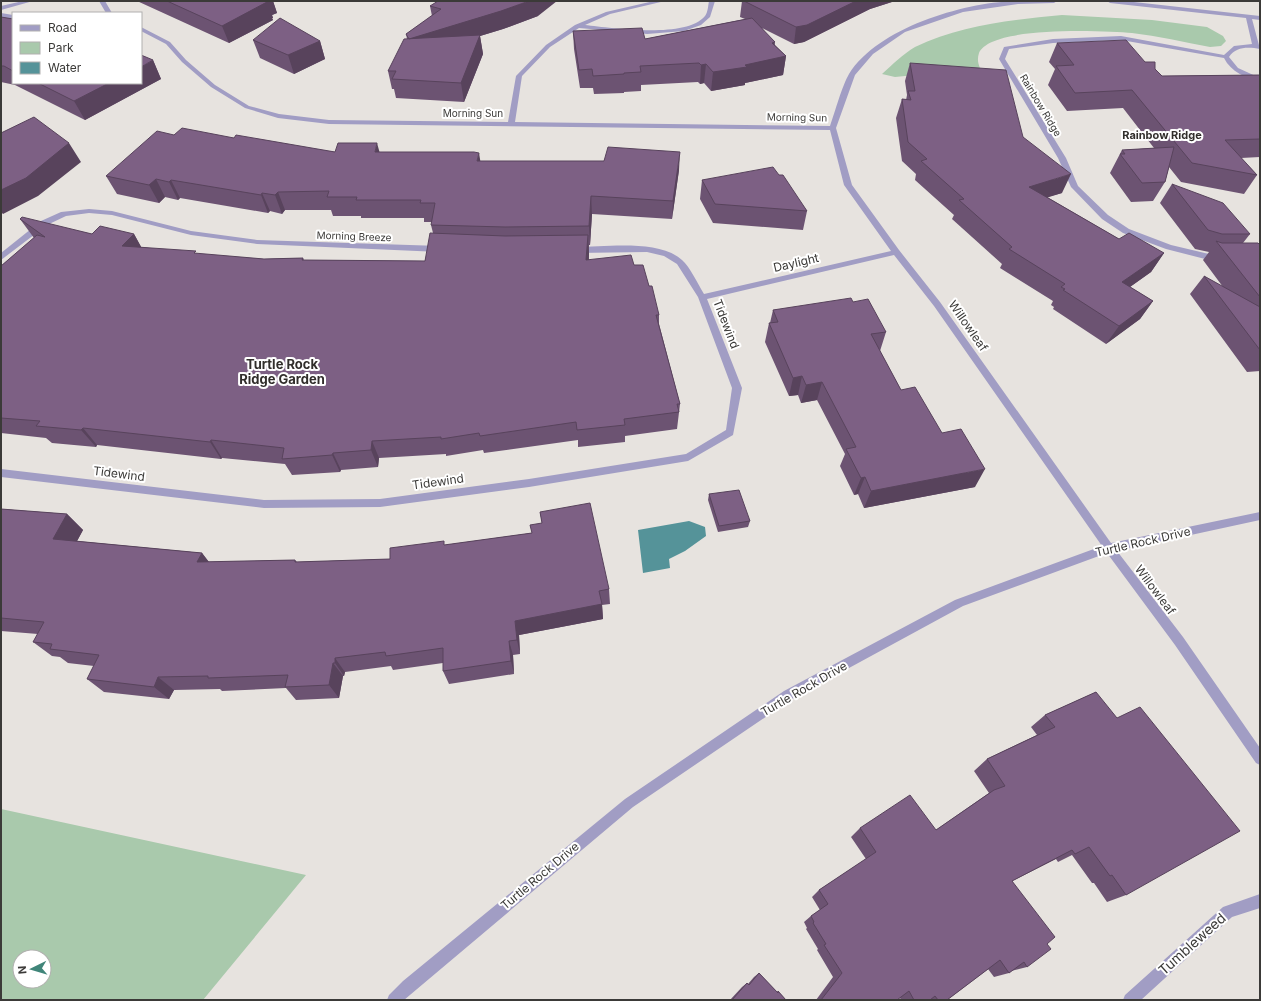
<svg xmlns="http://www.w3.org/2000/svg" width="1261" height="1001" font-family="Inter,sans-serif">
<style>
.green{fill:#a9c9ac;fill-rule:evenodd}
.water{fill:#559399}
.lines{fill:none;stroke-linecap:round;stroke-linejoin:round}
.minor{fill:#a19dc4;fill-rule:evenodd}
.wall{fill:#6c5372}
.shaded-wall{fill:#58435c}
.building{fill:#7d6084;stroke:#58435c}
.labels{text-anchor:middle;stroke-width:4;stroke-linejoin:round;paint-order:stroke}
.far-street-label{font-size:10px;fill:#3b3a38;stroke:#fff}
.far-neighbourhood-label{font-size:11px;font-weight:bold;fill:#312e2b;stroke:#fff}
.street-label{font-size:12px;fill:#3b3a38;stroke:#fff}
.neighbourhood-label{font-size:13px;font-weight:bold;fill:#312e2b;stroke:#fff}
.near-street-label{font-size:14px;fill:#3b3a38;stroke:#fff}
</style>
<rect width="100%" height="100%" fill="#e7e3df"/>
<path class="green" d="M1062,15l90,5 55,7 16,9 3,5 -5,5 -11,1c-26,-5 -52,-11 -78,-14 -27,-2 -141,-8 -153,20 -3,9 1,15 5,23l-69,-1 -20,2 -13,-3c10,-9 21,-20 33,-27 46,-22 96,-27 147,-32z
M1,809l305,66 -103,125h-202zM20,957h24v24h-24z"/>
<path class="water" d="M689,521l16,6 1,9 -21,15 -16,8 1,9 -27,5 -5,-43z"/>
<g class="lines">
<path class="minor" d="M23,1h10l-32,9v-4z
M99,1h6l7,12h-6z
M654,1h11l-55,13 -25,11c27,3 101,14 120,-9 3,-4 3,-10 4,-15h6l-5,16 -9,8 -17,6 -37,3 -68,-6 -29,19 -28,29 -7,46 315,4c5,-14 12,-40 19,-52 29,-46 113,-71 165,-73 14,-1 29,0 43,0l-3,2 -36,1 -55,8 -58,20 -32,22 -18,21 -19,53 16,57 47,65 41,52 171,241 149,-31v8l-143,31 66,86 77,111v17l-4,-2 -81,-118 -68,-92 -144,53 -171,93 -159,108 -229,193h-17l2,-5 14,-14 222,-182 159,-108 171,-91 147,-54 -168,-240 -40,-51 -187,44 35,89 -9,47 -45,26 -159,26 -149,20 -116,1 -263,-31v-8l263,31 116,-1 149,-20 157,-25 40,-24 6,-42 -34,-91 -21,-33 -13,-8 -17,-4 -71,1 -4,-3 4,-3c30,0 83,-8 106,13 8,7 16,24 22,34l187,-43 -47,-66 -14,-55 -501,-6 -51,-6 -33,-10 -34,-21 -29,-25 -16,-18 -25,-13v-4l29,15 16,18 29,25 34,21 30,8 50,6 179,2 8,-46 30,-31 29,-20 31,-13z
M1107,1h18l135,15v4l-8,-1 8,30c-11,-2 -24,-3 -31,8l9,11 22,10v4c-14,-4 -29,-10 -36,-24l-103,-18 -68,3 -44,6 -4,10 61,99 12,28 30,29 21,14 42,16 38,9 12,1v4l-12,1 -43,-11 -43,-16 -21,-14 -31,-32 -13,-29 -59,-99 5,-12 49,-8 68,-3 103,19 10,-9 18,-2 -6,-26 -136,-15z
M1,13l12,2v4l-12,-2z
M89,209l23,2 79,20 66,9 183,6 4,3 -4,3 -183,-8 -66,-9 -79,-20 -23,-2 -23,3 -19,9 -46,35v-7l40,-32 20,-9z
M1260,894v14l-28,9 -91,83h-18l2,-5 98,-88z"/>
</g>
<path class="wall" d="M137,1h136l4,12 -5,2 1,3h-1l1,2 -44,23z
M742,1h153l-25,8 -66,33 -10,2 -32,-16 13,17 11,11 -3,19 -38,8v2l-34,6 -7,-8 -4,1 -2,-2 -57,3v6l-17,1v1l-30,1 -1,-6h-13l-6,-39 -1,-18 72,8 100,-20 -5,-2z
M430,6l108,10 -35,13 -23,7 3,18 -19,48 -68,-4 -2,-9h-2l-4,-18 19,-32 -1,-5 26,-18z
M1,17l12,2v64h128l12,-23 8,19 -76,41 -70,-35 -14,-3z
M253,40l67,1 5,18 -31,15 -34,-16z
M1057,43l88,19 10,7 7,7 98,-1v82l-19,1 16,17 -13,19 -63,-12 -12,-15 -4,15 -12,19 -22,1 -21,-29 12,-23 32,-2 -31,-40 -56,3 -19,-26 7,-16 -6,-7z
M910,63l113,74 39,56 -15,4 72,42 45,14 -13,19 -21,15 23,14 -13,18 -34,25 -53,-35 1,-2 -3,-2 2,-4 -53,-33 2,-4 -50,-45 2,-4 -39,-35 1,-6 -14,-13 -6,-43 6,-19 4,1 1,-5 -2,-14z
M174,135l60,3 101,14h45l100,9 199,9 -7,49 -80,-5 -2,31h-1v15l45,5 15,21 10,29v9l21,80 -3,25 -52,7v6l-47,5v-7l-94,13 -1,-3 -37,6v-2l-67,4 -1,9 -37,3 -1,2 -48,3 -7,-11 -63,-6 -1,1 -124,-14 -1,2 -44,-4 -6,-5 -45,-5v-167l33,-28 -14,-19 72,15h42l7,13 57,7 66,5 39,-1 1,2 121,1 8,-28 -2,-8 1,-3h-8v-4h-63v-2h-28l-2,-6h-46l-3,4 -12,-3 -2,2 -88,-15 -2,2 -13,-3 -6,6 -42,-9 -11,-18z
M779,175l28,36 -4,19 -90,-7 -13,-24 2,-19z
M1172,184l78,50 -7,9 17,2v126l-13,1 -57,-78 14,-18 19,11 -20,-27 6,-8 -14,-3 -35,-46z
M853,302l33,30 -6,19 21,39 74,97 -111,21 -6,-14 -4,1 -14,-29 5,-12 -28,-54 -16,3 -3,-8 -9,1 -24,-54 4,-19h1l3,-13z
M709,494l41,27 -2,6 -30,5 -10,-32z
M1,509l66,5 16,16 -6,11 125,12 7,9 86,-2 2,2 93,-3 55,-14 87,-12 10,-10 -2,-11 69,77 1,15 -8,1 1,14 -84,16 1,19 -7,1 1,19 -65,10 -6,-13v-8l-50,7 -2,-4 -46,6 -1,4h-1l-4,22 -43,2 -10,-12 -64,3 -2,-2 -46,1 -5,9 -65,-7 -17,-13 7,-13 -26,-3 -8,-6 -8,-1 -19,-14 5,-8 -37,-3z
M1096,692l30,203 -19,7 -13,-19h-2l-20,-28 -14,7 -2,-3 -44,22 35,63 -20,23 -16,4 -2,2 -15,4 -6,-8 -41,31h-46l-1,-2 -3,2h-81l17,-23 -16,-27 1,-1 -12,-20 1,-1 -3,-6 7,-6 9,-6 -8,-13 7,-7 47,-31 -15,-22 9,-9 76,2 53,-37 -15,-22 13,-12 50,-24 -6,-8 14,-12z
M759,973l18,19 1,-1 8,9h-56l12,-13 5,-4 1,1 6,-7z"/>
<path class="shaded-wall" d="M265,1h8l4,12 -5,2 1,3h-1l1,2 -44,23 -7,-17z
M529,1h28l-19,15 -35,13 -23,7 3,18 -19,48 -3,-19 -52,-44z
M856,1h39l-25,8 -66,33 -10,2 2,-17z
M320,41l5,18 -31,15 -6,-19z
M775,42l-2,17 13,-3 -3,19 -38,8v2l-34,6 2,-19 32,-7 27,-22z
M153,60l8,19 -76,41 -11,-19 35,-18h32v-16z
M706,64l-2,19 -4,1 1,-19z
M69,143l12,19 -43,34 -35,18 -2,-2v-22z
M377,143l5,18 -7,-9z
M680,152l-1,18 -7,49 1,-18z
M479,153l3,18 -5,-10z
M1071,174l-9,19 -42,13 9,-19z
M156,179l9,18 -6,6 -10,-18z
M171,180l9,18 -2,2 -9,-18z
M278,192l7,18 -3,4 -7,-19z
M262,193l8,18 -2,2 -7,-18z
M591,196l1,18 -2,31 -1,-19z
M134,234l10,18 -22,-6z
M588,235l1,19 -2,24 -1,-18z
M1164,253l-13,19 -41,29 12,-19z
M1153,301l-13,18 -34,25 13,-18z
M802,376l-4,19 -9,1 4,-18z
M822,382l-5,18 -16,3 5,-18z
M83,428l14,17 -1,2 -15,-17z
M211,440l11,18 -1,1 -11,-17z
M372,441l7,17 -1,9 -7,-17z
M333,453l8,17 -1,2 -8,-17z
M985,469l-10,18 -111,21 7,-17z
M865,477l-7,17 -4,1 7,-17z
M67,514l16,16 -13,24 -17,-15z
M202,553l12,16 -17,-7z
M602,604l1,15 -84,16 1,19 -3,-14 -2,-19z
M509,641l4,14 1,19 -3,-13z
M335,658l10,14 -1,4 -9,-13z
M333,663l10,13 -4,22 -10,-13z
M158,677l16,13 -5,9 -15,-12z"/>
<path class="building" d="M167,1h99h-1l2,1 -45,24z
M438,1h91l-28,10 -92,28 -3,-5 35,-25 -11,-3z
M744,1h112l-49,24 -11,2z
M1,17l12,2v52l-9,-5h-3z
M280,18l40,23 -32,14 -35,-15z
M752,18l23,24 -3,1 14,13 -41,9 2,2 -34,5 -7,-8 -5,1 -2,-2 -59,3 1,6 -17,1v1l-31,2 -1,-7 -13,1 -6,-39 69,-3 3,11z
M480,35l-19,48 -69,-4 4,-8h-8l16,-32z
M1126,40l19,22h10v7l7,7 98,-1v64l-35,1 32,35 -65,-12 -60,-73 -57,3 -19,-27 18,-1 -17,-22z
M141,55l12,5 -12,7z
M910,63l96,7 17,67 48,37 -42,13 90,52 10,-6 35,20 -42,29 31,19 -34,25 -56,-36 2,-1 -4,-2 4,-3 -56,-35 3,-2 -53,-47 5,-1 -43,-38 6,-2 -19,-17 -6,-43 9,1 -3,-9h7z
M38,83h71l-35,18z
M34,117l35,26 -43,35 -25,12v-57z
M182,128l52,10 2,-3 99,17 3,-9h39l-2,9h99l5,1 -2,8h127l4,-14 72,5 -7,49 -82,-5 -2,30 -84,1 -74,-2 4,-22h-15l1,-3h-65l1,-3h-30l2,-6 -51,1 -3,3 -13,-2 -1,2 -90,-15 -2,2 -13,-3 -7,6 -43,-9 51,-45 17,4z
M1174,147l-9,35 -23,1 -22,-29h5l-3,-4z
M773,167l6,8h4l24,36 -92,-7 -13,-24z
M1172,184l51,19 27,31h-28l-14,-4z
M22,217l70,17 8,-8 34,8 -12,12 74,5 -2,2 70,6 39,-1 -1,2 123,1 5,-28 75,3 83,-1 -2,25 45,-5 3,10h9l6,21h3l7,29h-3l24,89h-3l2,8 -55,7 1,6 -48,5 -1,-8 -96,14 -1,-3 -38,6v-2l-69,4 -1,9 -38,3 -1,2 -50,4 2,-11 -73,-8 -1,2 -127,-14 -2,2 -45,-4 4,-5 -39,-3v-152l36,-31 8,2 -25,-18z
M1216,241l6,2h36l2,2v52z
M1204,276l56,31v43z
M851,298l2,4 15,-3 18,33 -15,2 30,56 14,-3 27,46 19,-4 24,40 -114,22 -6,-14 -4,1 -15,-29 10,-2 -34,-65 -16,3 -4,-9 -9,2 -24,-55 9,-1 -5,-12z
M739,490l11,31 -31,5 -10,-32z
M590,503l19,86 -10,2 3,13 -87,17 2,19 -8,1 2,20 -68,10v-23l-57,8 -1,-4 -50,6v5h-2l-4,22 -44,2 3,-12 -80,3v-2l-50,1 -4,10 -67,-8 12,-24 -49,-6 2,-5 -19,-2 11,-20 -43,-4v-109l66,5 -14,25 149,14 -5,9 98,-2v2l95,-3v-11l54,-7v4l88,-12 -2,-8 12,-2 -2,-11z
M1096,692l21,26 23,-11 100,124 -114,64 -14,-20 -2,1 -21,-29 -14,7 -3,-4 -60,31 43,56 -8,7 4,5 -24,18 -3,-5 -15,11 -9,-13 -53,40h-9l-3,-4 -5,4h-16l-5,-9 -12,9h-76l21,-27 -18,-28 2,-1 -13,-21 1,-1 -3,-6 17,-12 -9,-14 57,-38 -16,-24 50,-33 26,35 58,-40 11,-4 -18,-27 68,-32 -10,-12z
M759,973l19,20v-2l8,9h-54l15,-17 2,2z"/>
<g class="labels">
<g class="far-street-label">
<text transform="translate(1041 105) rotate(59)" y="4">Rainbow Ridge</text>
<text x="473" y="117">Morning Sun</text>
<text transform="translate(797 117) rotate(1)" y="4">Morning Sun</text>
<text transform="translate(354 236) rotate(2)" y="4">Morning Breeze</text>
</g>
<g class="far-neighbourhood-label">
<text x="1162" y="139">Rainbow Ridge</text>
</g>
<g class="street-label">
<text transform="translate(796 263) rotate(-13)" y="4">Daylight</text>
<text transform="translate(726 324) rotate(69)" y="4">Tidewind</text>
<text transform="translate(968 326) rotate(55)" y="4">Willowleaf</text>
<text transform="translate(119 474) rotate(7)" y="4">Tidewind</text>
<text transform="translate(438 482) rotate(-8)" y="4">Tidewind</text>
<text transform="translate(1143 542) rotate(-13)" y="4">Turtle Rock Drive</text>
<text transform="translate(1155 590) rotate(53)" y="4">Willowleaf</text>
<text transform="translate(804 689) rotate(-30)" y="4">Turtle Rock Drive</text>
<text transform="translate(540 876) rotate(-40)" y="4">Turtle Rock Drive</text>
</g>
<g class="neighbourhood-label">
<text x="282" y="369">Turtle Rock<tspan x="282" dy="15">Ridge Garden</tspan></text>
</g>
<g class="near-street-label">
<text transform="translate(1192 944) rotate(-42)" y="5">Tumbleweed</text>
</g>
</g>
<rect width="1261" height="1001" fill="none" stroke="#3b3a38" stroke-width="4"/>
<rect x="12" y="12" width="130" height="72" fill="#ffffff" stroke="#b1b0af"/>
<rect x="20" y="25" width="20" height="6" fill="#a19dc4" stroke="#b1b0af"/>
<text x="48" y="32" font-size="12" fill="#3b3a38">Road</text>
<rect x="20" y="42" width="20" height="12" fill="#a9c9ac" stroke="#b1b0af"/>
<text x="48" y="52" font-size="12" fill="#3b3a38">Park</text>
<rect x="20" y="62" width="20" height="12" fill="#559399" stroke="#b1b0af"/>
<text x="48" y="72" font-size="12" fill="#3b3a38">Water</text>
<g transform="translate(32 969) rotate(265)"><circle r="19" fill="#ffffff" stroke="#b1b0af"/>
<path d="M0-3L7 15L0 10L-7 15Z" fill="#408579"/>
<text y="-6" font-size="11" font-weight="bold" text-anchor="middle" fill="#3b3a38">N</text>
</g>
</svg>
